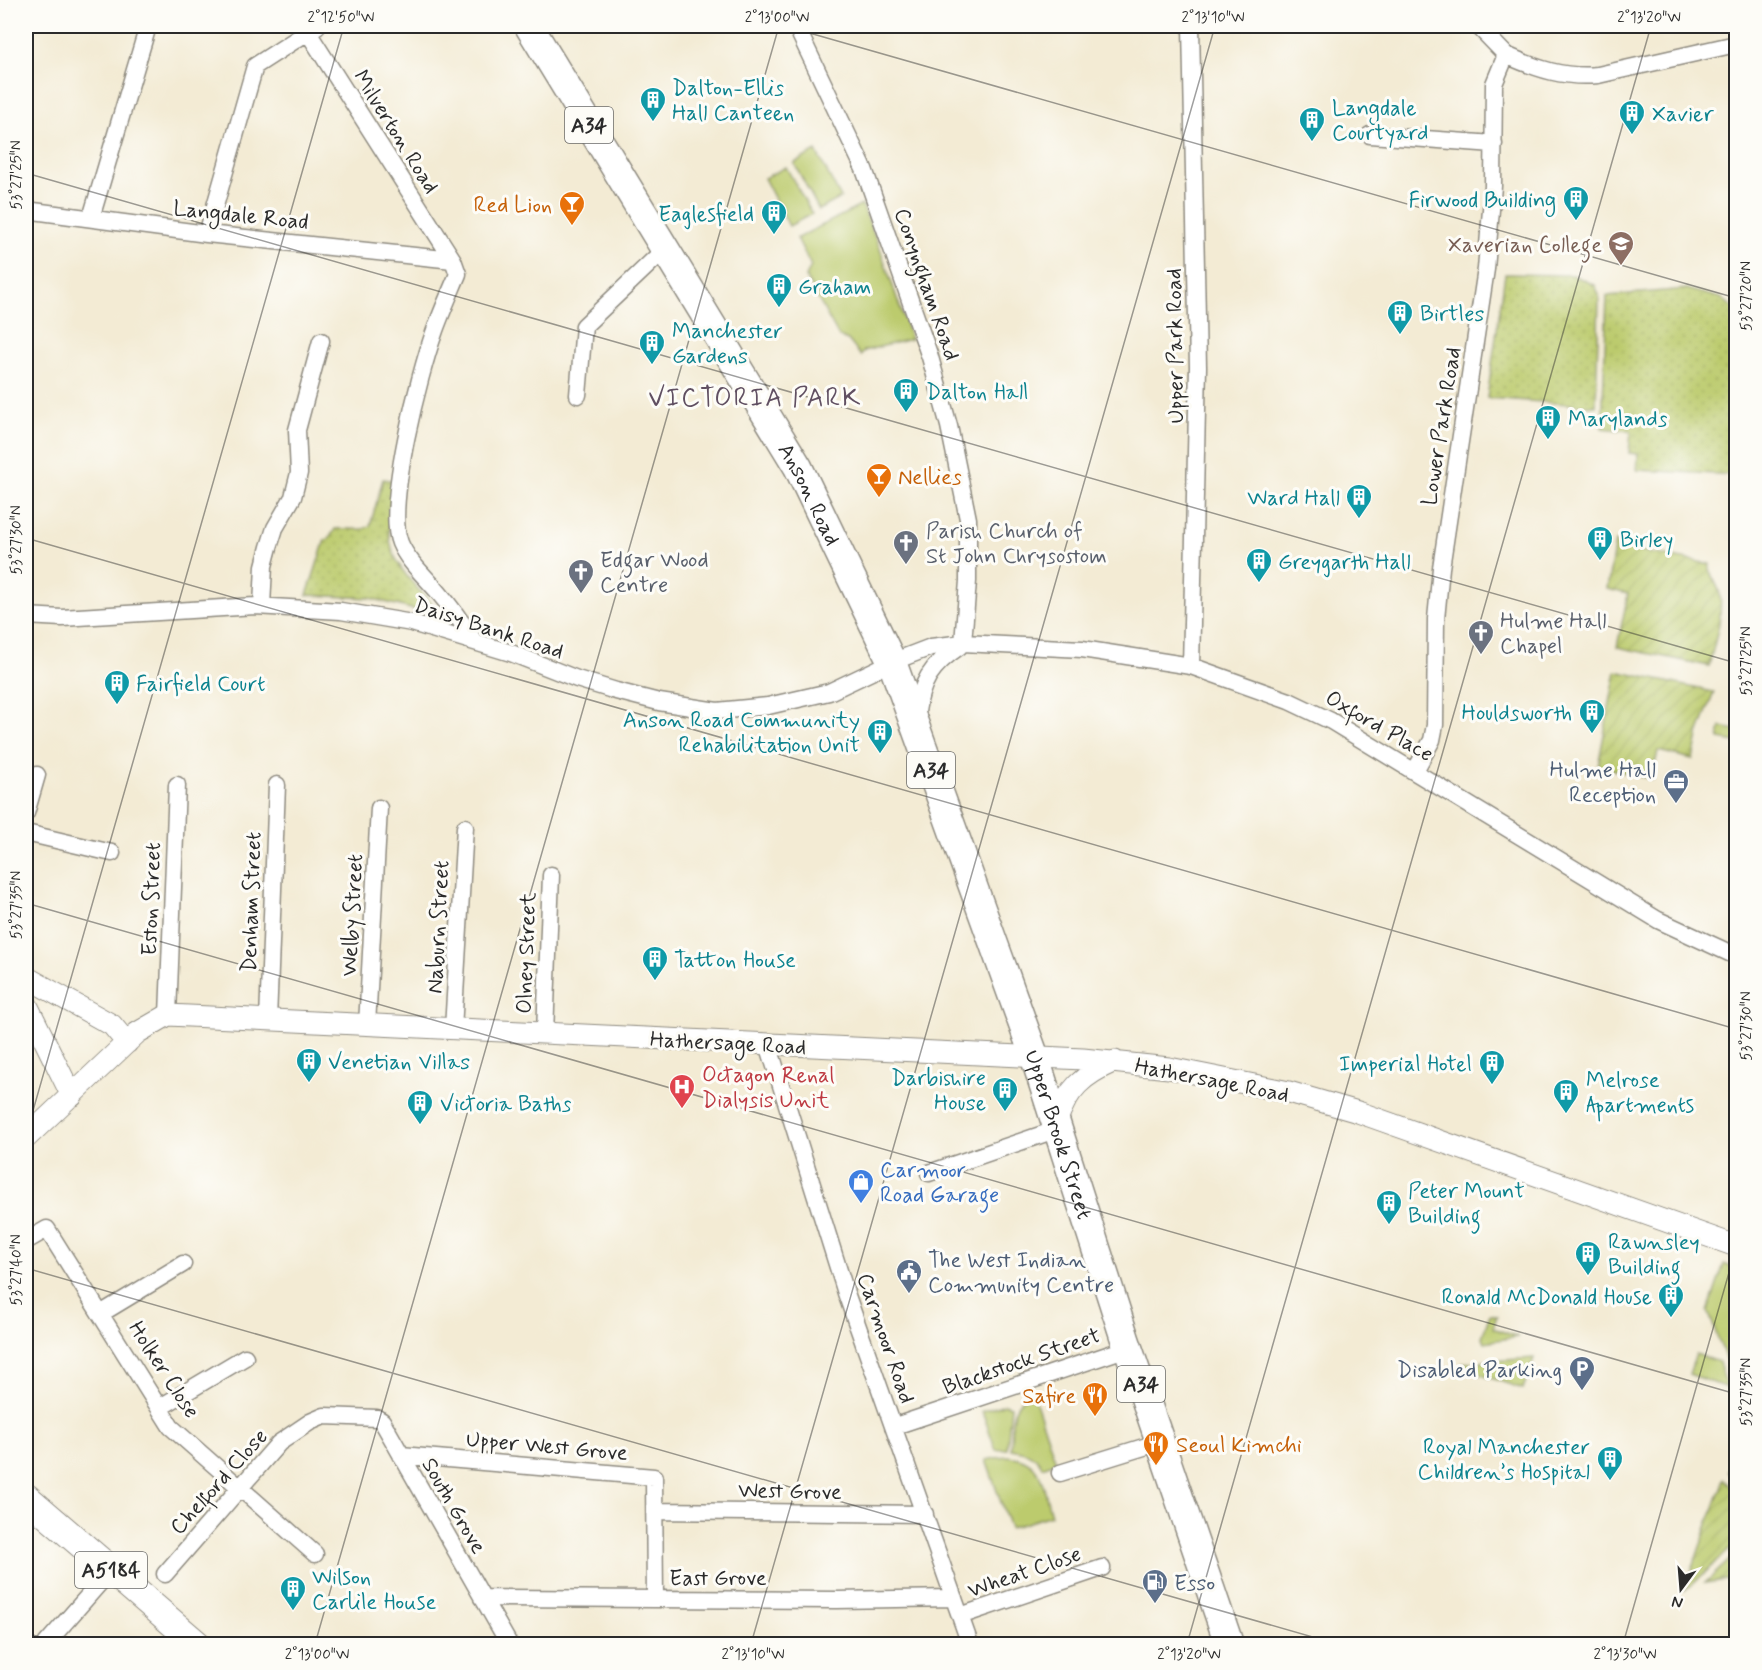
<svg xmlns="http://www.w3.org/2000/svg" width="1762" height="1670" font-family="Mynerve,sans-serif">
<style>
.grass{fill:#bccb6d;stroke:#747b4c;stroke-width:1.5}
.park{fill:url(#park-dots);stroke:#747b4c;stroke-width:1.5}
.garden{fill:url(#garden-furrows);stroke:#747b4c;stroke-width:1.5}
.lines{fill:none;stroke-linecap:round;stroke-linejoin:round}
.minor-casing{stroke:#8f8b80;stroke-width:19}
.tertiary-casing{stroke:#8f8b80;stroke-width:23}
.primary-casing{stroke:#8f8b80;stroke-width:29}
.trunk-casing{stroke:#8f8b80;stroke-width:31}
.minor{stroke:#fff;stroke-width:16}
.tertiary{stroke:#fff;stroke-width:21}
.primary{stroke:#fff;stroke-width:27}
.trunk{stroke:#fff;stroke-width:28}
.ticks{fill:none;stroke:#2b2b2b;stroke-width:1.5;stroke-opacity:0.45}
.labels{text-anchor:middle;stroke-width:6;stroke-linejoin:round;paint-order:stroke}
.shield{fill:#fdfcf7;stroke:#6a6a68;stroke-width:1.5}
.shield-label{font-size:21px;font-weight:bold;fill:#2b2b2b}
.culture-label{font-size:22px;fill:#0d838f;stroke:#fdfcf7;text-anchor:start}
.street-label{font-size:22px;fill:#2b2b2b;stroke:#fdfcf7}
.food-label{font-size:22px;fill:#c56008;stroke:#fdfcf7;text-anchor:end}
.education-label{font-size:22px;fill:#785e54;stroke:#fdfcf7;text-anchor:end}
.worship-label{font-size:22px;fill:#5b616d;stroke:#fdfcf7;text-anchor:start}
.service-label{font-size:22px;fill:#4e5e75;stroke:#fdfcf7;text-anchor:end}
.health-label{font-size:22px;fill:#be3a42;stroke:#fdfcf7;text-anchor:start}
.shop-label{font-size:22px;fill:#366cbe;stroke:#fdfcf7;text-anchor:start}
.quarter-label{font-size:26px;letter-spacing:1.5px;fill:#615062;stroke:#fdfcf7}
.neatline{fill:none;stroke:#2b2b2b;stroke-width:2}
.ticks-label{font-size:15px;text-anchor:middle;fill:#2b2b2b}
</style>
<defs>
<pattern id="park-dots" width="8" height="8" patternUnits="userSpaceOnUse" patternTransform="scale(1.5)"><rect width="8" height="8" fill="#bccb6d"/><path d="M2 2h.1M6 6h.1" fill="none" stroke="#a2ae5f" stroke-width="1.8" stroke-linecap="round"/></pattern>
<pattern id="garden-furrows" width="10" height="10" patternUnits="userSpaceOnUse" patternTransform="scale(1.5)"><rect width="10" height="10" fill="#bccb6d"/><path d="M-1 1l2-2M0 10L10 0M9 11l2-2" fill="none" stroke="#a2ae5f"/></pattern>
</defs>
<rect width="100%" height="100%" fill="#fdfcf7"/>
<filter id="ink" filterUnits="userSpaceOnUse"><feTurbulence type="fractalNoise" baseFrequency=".0167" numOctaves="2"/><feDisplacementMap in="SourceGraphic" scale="12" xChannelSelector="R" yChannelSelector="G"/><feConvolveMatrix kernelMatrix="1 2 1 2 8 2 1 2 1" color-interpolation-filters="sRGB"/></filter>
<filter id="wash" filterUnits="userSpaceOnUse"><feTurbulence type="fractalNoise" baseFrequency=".008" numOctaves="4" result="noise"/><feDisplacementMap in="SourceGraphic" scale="24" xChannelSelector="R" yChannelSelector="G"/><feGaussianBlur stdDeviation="1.35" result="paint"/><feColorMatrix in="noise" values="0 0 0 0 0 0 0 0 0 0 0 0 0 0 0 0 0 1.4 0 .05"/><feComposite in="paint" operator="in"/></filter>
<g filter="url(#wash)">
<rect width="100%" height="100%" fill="#f3ebd4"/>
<path class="grass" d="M816,151l25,47 -22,12 -25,-47z
M786,167l26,47 -23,12 -25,-48z
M862,205l17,41 32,93 -47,12 -3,5 -13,-16 -9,-3 -33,-60 5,-11 -14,-28z
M1721,727l15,3v12l-17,-3z
M1724,1264l12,5v118l-28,-76z
M1490,1314l7,2 -4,12 25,9 -34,5 -2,-5z
M1696,1354l23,8 8,26 -38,-14z
M1534,1358l-11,31 -62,-21 2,-5z
M1033,1394l23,68 -14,5c-6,-13 -18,-16 -31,-18 2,-25 -4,-46 22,-55z
M1005,1404l6,2 -4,43 -11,1 -14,-39z
M1736,1447v34l-8,-9z
M1006,1456c37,2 36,28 45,59l-41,13 -24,-68z
M1090,1635l3,9h-31z"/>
<path class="park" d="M1505,274l68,1 22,10 4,10 -3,111 -109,-8z
M1686,289l35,9 15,12v165l-99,-5 1,-16 -9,-1 2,-22 -29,-3 5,-132z
M383,479l12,2c-17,75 2,85 50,137l-75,-20 -63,-3 18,-55 4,-1 6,-10c12,-1 26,3 35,-3z"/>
<path class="garden" d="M1615,542h9v6l86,16c-2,12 9,20 10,31 3,24 -6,49 -11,71l-92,-19 11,-53 -21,-5z
M1616,671l98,21 -16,43 -5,24 -35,-8 -6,28 -54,-13z
M1724,1479l12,13v52l-52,48z
M1736,1554v24l-31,5z"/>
</g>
<g filter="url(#ink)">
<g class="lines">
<defs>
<path id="minor" d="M304,26l149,234 5,14c-8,19 -17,39 -24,59 -14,39 -49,173 -34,210 8,19 26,34 39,50 13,15 24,31 35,48
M796,26l68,143 66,188 19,69 19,93v62l-5,62
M1506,55c31,14 58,23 92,20l138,-31
M1370,135l124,9
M26,210l181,24 246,26
M91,218l57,-192
M207,234l48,-168 62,-40
M578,395l6,-69 81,-77
M262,606l2,-40 5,-19 6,-19 18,-31 6,-24 -2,-43 24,-89
M26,616l36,2 193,-12 86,5 71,12 99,30 66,26 39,12 43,11 58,9 51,-5 61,-14 63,-30 39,-15 32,-4 119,6 109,17 98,35 42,20 327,199 78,36
M1191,666l7,-299 -7,-341
M916,717c5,-35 14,-51 44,-71
M1415,771l17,-31 3,-15 1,-106 5,-51 45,-299 7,-83 1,-102 12,-29 -28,-29
M26,813l11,-38
M26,833l86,20
M168,1015l9,-230
M268,1020l9,-235
M367,1025l12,-217
M453,1029l12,-202
M545,1034l6,-159
M768,1044l78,249 124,351
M929,1173l129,-44
M26,1241l21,-12 124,198 144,127
M102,1313l81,-49
M159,1408l86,-51
M895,1426l233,-78
M401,1455l253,22 1,122
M1060,1473l100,-31
M655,1511l270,3
M165,1574l114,-131 31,-21 14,-6 53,2 5,3 127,223
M482,1598l355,2 117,-2
M960,1616l142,-48
M46,1644l65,-74"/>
<path id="tertiary" d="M26,977l86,48 15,18
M26,1003l46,93
M1056,1123c11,-34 27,-48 59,-62
M26,1138l111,-105 31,-18 915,44 86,9 120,24 69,20 378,134"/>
<path id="primary" d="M26,1497l171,147"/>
<g id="trunk">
<path id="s1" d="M529,26l269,441 94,195 143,396 90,281 104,305"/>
</g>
</defs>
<use href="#minor" class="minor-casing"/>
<use href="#tertiary" class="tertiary-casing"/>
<use href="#primary" class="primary-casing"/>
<use href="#trunk" class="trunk-casing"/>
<use href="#minor" class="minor"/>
<use href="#tertiary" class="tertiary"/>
<use href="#primary" class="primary"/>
<use href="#trunk" class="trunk"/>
</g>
</g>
<path class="ticks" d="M785,26l951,272M26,173l1710,490M26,538l1710,491M26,903l1710,491M26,1135l318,-1109M26,1268l1311,376M26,1633l38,11M315,1644l464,-1618M751,1644l464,-1618M1187,1644l464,-1618M1623,1644l113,-396"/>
<defs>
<symbol id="building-pin" viewBox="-11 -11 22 30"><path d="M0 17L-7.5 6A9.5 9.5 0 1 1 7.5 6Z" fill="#0f9aa8" stroke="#fdfcf7"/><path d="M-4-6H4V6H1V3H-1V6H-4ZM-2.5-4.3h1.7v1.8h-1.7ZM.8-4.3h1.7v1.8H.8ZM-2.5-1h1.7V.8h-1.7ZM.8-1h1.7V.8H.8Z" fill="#fff"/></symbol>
<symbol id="bar-pin" viewBox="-11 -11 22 30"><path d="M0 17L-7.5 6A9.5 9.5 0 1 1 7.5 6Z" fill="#e8710a" stroke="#fdfcf7"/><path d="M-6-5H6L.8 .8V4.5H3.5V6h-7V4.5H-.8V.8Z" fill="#fff"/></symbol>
<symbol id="university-pin" viewBox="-11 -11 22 30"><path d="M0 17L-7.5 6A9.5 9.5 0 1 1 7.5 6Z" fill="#8d6e63" stroke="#fdfcf7"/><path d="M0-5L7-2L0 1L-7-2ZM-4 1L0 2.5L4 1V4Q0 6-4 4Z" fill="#fff"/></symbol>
<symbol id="church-pin" viewBox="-11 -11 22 30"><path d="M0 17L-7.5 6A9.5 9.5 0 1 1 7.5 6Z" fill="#6b7280" stroke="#fdfcf7"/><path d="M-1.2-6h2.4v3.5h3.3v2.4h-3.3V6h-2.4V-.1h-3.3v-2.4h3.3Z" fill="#fff"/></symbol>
<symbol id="office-pin" viewBox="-11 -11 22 30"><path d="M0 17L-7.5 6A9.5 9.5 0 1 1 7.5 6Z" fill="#5c6f8a" stroke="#fdfcf7"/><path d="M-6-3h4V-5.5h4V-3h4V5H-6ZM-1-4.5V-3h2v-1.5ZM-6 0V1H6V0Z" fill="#fff"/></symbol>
<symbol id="hospital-pin" viewBox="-11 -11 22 30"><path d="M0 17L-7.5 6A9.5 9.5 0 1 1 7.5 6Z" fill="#e0444e" stroke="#fdfcf7"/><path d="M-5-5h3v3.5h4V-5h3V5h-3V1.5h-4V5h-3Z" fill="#fff"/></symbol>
<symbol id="shop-pin" viewBox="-11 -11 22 30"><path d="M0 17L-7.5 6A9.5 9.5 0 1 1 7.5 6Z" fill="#3f7fe0" stroke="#fdfcf7"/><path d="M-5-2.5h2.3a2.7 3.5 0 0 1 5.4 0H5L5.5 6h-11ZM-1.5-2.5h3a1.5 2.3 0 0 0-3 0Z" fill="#fff"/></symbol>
<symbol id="civic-pin" viewBox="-11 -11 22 30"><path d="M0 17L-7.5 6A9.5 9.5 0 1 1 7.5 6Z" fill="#5c6f8a" stroke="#fdfcf7"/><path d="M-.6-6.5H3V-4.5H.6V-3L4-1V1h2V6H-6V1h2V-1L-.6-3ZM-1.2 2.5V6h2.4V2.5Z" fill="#fff"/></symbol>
<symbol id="parking-pin" viewBox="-11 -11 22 30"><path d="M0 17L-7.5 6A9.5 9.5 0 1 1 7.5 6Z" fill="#5c6f8a" stroke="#fdfcf7"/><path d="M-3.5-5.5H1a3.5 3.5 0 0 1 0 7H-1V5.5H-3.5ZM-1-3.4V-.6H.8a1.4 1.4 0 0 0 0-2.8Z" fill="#fff"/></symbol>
<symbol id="restaurant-pin" viewBox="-11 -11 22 30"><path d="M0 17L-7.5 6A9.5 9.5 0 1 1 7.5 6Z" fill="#e8710a" stroke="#fdfcf7"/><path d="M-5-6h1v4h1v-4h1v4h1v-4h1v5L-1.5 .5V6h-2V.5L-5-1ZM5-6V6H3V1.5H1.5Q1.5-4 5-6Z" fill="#fff"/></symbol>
<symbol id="fuel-pin" viewBox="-11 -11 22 30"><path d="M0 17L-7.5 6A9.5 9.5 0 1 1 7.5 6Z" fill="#5c6f8a" stroke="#fdfcf7"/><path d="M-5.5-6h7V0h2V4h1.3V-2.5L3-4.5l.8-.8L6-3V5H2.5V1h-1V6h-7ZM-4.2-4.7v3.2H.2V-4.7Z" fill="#fff"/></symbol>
</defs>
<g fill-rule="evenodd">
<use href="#building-pin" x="638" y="85" width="30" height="40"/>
<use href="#building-pin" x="1617" y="98" width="30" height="40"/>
<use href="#building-pin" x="1297" y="105" width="30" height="40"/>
<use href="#building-pin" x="1561" y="184" width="30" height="40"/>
<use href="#bar-pin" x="557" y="189" width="30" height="40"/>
<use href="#building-pin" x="759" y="198" width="30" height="40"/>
<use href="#university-pin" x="1606" y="229" width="30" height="40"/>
<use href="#building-pin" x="764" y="271" width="30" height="40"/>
<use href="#building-pin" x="1385" y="298" width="30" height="40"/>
<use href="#building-pin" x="637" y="328" width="30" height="40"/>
<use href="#building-pin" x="891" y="376" width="30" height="40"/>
<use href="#building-pin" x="1533" y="403" width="30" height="40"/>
<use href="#bar-pin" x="864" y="461" width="30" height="40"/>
<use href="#building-pin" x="1344" y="482" width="30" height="40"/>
<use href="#building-pin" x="1585" y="524" width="30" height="40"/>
<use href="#church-pin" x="891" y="528" width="30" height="40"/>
<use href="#building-pin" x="1244" y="546" width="30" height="40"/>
<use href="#church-pin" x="566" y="557" width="30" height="40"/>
<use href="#church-pin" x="1466" y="618" width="30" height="40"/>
<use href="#building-pin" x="102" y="668" width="30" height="40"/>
<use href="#building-pin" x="1577" y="697" width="30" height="40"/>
<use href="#building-pin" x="865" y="717" width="30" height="40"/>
<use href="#office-pin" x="1661" y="767" width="30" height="40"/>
<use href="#building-pin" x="640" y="944" width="30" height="40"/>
<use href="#building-pin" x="294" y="1046" width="30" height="40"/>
<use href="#building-pin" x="1477" y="1048" width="30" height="40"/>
<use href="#hospital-pin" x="667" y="1072" width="30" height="40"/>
<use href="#building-pin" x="990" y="1075" width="30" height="40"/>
<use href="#building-pin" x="1551" y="1077" width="30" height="40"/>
<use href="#building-pin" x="405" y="1088" width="30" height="40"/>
<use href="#shop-pin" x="846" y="1167" width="30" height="40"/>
<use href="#building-pin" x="1374" y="1188" width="30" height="40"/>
<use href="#building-pin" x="1573" y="1239" width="30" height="40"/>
<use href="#civic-pin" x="894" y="1257" width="30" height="40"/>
<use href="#building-pin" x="1656" y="1281" width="30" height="40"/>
<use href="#parking-pin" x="1567" y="1354" width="30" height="40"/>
<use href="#restaurant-pin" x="1080" y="1380" width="30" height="40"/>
<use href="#restaurant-pin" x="1141" y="1429" width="30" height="40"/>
<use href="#building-pin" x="1595" y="1444" width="30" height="40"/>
<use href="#fuel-pin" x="1140" y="1567" width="30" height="40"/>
<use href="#building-pin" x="278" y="1574" width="30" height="40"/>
</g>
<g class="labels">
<g class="shield">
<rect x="565" y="107" width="48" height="36" rx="4.5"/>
<rect x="907" y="752" width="48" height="36" rx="4.5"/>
<rect x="1117" y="1366" width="48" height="36" rx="4.5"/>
<rect x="75" y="1552" width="72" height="36" rx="4.5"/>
</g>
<g class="shield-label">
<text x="589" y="132">A34</text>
<text x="931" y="777">A34</text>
<text x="1141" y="1391">A34</text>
<text x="111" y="1577">A5184</text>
</g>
<g class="culture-label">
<text x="672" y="95">Dalton-Ellis<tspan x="672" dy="25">Hall Canteen</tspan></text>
<text x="1332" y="115">Langdale<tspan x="1332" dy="25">Courtyard</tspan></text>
<text x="1652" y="121">Xavier</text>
<text x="1556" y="207" text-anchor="end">Firwood Building</text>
<text x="754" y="221" text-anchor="end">Eaglesfield</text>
<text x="798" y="294">Graham</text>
<text x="1420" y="321">Birtles</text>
<text x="672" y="338">Manchester<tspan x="672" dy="25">Gardens</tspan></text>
<text x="926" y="399">Dalton Hall</text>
<text x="1568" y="426">Marylands</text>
<text x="1340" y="505" text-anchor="end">Ward Hall</text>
<text x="1620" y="547">Birley</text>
<text x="1278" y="569">Greygarth Hall</text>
<text x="136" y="691">Fairfield Court</text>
<text x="1572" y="720" text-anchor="end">Houldsworth</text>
<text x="860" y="727" text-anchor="end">Anson Road Community<tspan x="860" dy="25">Rehabilitation Unit</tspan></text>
<text x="674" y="967">Tatton House</text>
<text x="328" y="1069">Venetian Villas</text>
<text x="1472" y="1071" text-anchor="end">Imperial Hotel</text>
<text x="986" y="1085" text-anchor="end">Darbishire<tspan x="986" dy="25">House</tspan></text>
<text x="1586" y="1087">Melrose<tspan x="1586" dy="25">Apartments</tspan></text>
<text x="440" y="1111">Victoria Baths</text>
<text x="1408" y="1198">Peter Mount<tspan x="1408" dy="25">Building</tspan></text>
<text x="1608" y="1249">Rawnsley<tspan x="1608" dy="25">Building</tspan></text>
<text x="1652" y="1304" text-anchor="end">Ronald McDonald House</text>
<text x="1590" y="1454" text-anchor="end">Royal Manchester<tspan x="1590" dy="25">Children’s Hospital</tspan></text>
<text x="312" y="1584">Wilson<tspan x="312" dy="25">Carlile House</tspan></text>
</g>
<g class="street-label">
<text transform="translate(397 131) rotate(58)" y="8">Milverton Road</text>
<text transform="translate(241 214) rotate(6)" y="8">Langdale Road</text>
<text transform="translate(928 284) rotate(71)" y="8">Conyngham Road</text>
<text transform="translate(1174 346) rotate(-91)" y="8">Upper Park Road</text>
<text transform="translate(1440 426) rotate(-81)" y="8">Lower Park Road</text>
<text dy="8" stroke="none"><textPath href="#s1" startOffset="546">Anson Road</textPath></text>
<text transform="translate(489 627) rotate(18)" y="8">Daisy Bank Road</text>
<text transform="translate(1380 725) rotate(30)" y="8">Oxford Place</text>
<text transform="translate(150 899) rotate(-88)" y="8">Eston Street</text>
<text transform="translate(250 902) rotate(-88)" y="8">Denham Street</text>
<text transform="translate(351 915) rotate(-87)" y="8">Welby Street</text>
<text transform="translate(437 927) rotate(-87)" y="8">Naburn Street</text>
<text transform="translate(525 953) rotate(-88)" y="8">Olney Street</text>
<text transform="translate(728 1042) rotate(3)" y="8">Hathersage Road</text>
<text transform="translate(1212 1079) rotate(11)" y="8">Hathersage Road</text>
<text dy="8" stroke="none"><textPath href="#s1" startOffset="1234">Upper Brook Street</textPath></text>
<text transform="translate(887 1338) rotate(71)" y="8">Carmoor Road</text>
<text transform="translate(1021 1360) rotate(-19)" y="8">Blackstock Street</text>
<text transform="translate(165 1369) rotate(57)" y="8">Holker Close</text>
<text transform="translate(547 1445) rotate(5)" y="8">Upper West Grove</text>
<text transform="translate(218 1481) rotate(-48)" y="8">Chelford Close</text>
<text transform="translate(790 1490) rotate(1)" y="8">West Grove</text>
<text transform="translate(455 1505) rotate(60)" y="8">South Grove</text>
<text transform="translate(1024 1571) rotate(-19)" y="8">Wheat Close</text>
<text x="718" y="1585">East Grove</text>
</g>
<g class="food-label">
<text x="552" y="212">Red Lion</text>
<text x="898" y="484" text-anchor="start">Nellies</text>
<text x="1076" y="1403">Safire</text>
<text x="1176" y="1452" text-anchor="start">Seoul Kimchi</text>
</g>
<g class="education-label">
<text x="1602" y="252">Xaverian College</text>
</g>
<g class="worship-label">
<text x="926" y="538">Parish Church of<tspan x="926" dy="25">St John Chrysostom</tspan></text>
<text x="600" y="567">Edgar Wood<tspan x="600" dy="25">Centre</tspan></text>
<text x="1500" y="628">Hulme Hall<tspan x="1500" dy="25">Chapel</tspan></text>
</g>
<g class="service-label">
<text x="1656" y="777">Hulme Hall<tspan x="1656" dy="25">Reception</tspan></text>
<text x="928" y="1267" text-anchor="start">The West Indian<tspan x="928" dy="25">Community Centre</tspan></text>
<text x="1562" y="1377">Disabled Parking</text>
<text x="1174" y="1590" text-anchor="start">Esso</text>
</g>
<g class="health-label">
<text x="702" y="1082">Octagon Renal<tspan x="702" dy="25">Dialysis Unit</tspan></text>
</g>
<g class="shop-label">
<text x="880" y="1177">Carmoor<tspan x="880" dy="25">Road Garage</tspan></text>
</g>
<g class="quarter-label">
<text x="755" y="406">VICTORIA PARK</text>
</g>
</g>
<rect width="1762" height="1670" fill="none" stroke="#fdfcf7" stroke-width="66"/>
<g transform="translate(1681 1589) rotate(196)" stroke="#fdfcf7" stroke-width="4.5" paint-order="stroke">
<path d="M0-4.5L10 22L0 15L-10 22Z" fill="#2b2b2b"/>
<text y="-9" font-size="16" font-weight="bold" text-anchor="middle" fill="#2b2b2b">N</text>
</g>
<rect x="33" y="33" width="1696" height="1604" class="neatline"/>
<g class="ticks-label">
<text x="341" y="22">2°12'50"W</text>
<text x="777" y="22">2°13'00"W</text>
<text x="1213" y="22">2°13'10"W</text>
<text x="1649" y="22">2°13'20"W</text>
<text transform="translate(16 175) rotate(-90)" y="5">53°27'25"N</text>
<text transform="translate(1746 296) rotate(-90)" y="5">53°27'20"N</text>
<text transform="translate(16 540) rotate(-90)" y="5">53°27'30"N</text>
<text transform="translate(1746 661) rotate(-90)" y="5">53°27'25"N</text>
<text transform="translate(16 905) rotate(-90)" y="5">53°27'35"N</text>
<text transform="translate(1746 1026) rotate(-90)" y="5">53°27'30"N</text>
<text transform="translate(16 1270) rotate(-90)" y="5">53°27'40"N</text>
<text transform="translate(1746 1392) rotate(-90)" y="5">53°27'35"N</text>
<text x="317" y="1659">2°13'00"W</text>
<text x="753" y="1659">2°13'10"W</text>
<text x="1189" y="1659">2°13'20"W</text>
<text x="1625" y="1659">2°13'30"W</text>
</g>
</svg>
